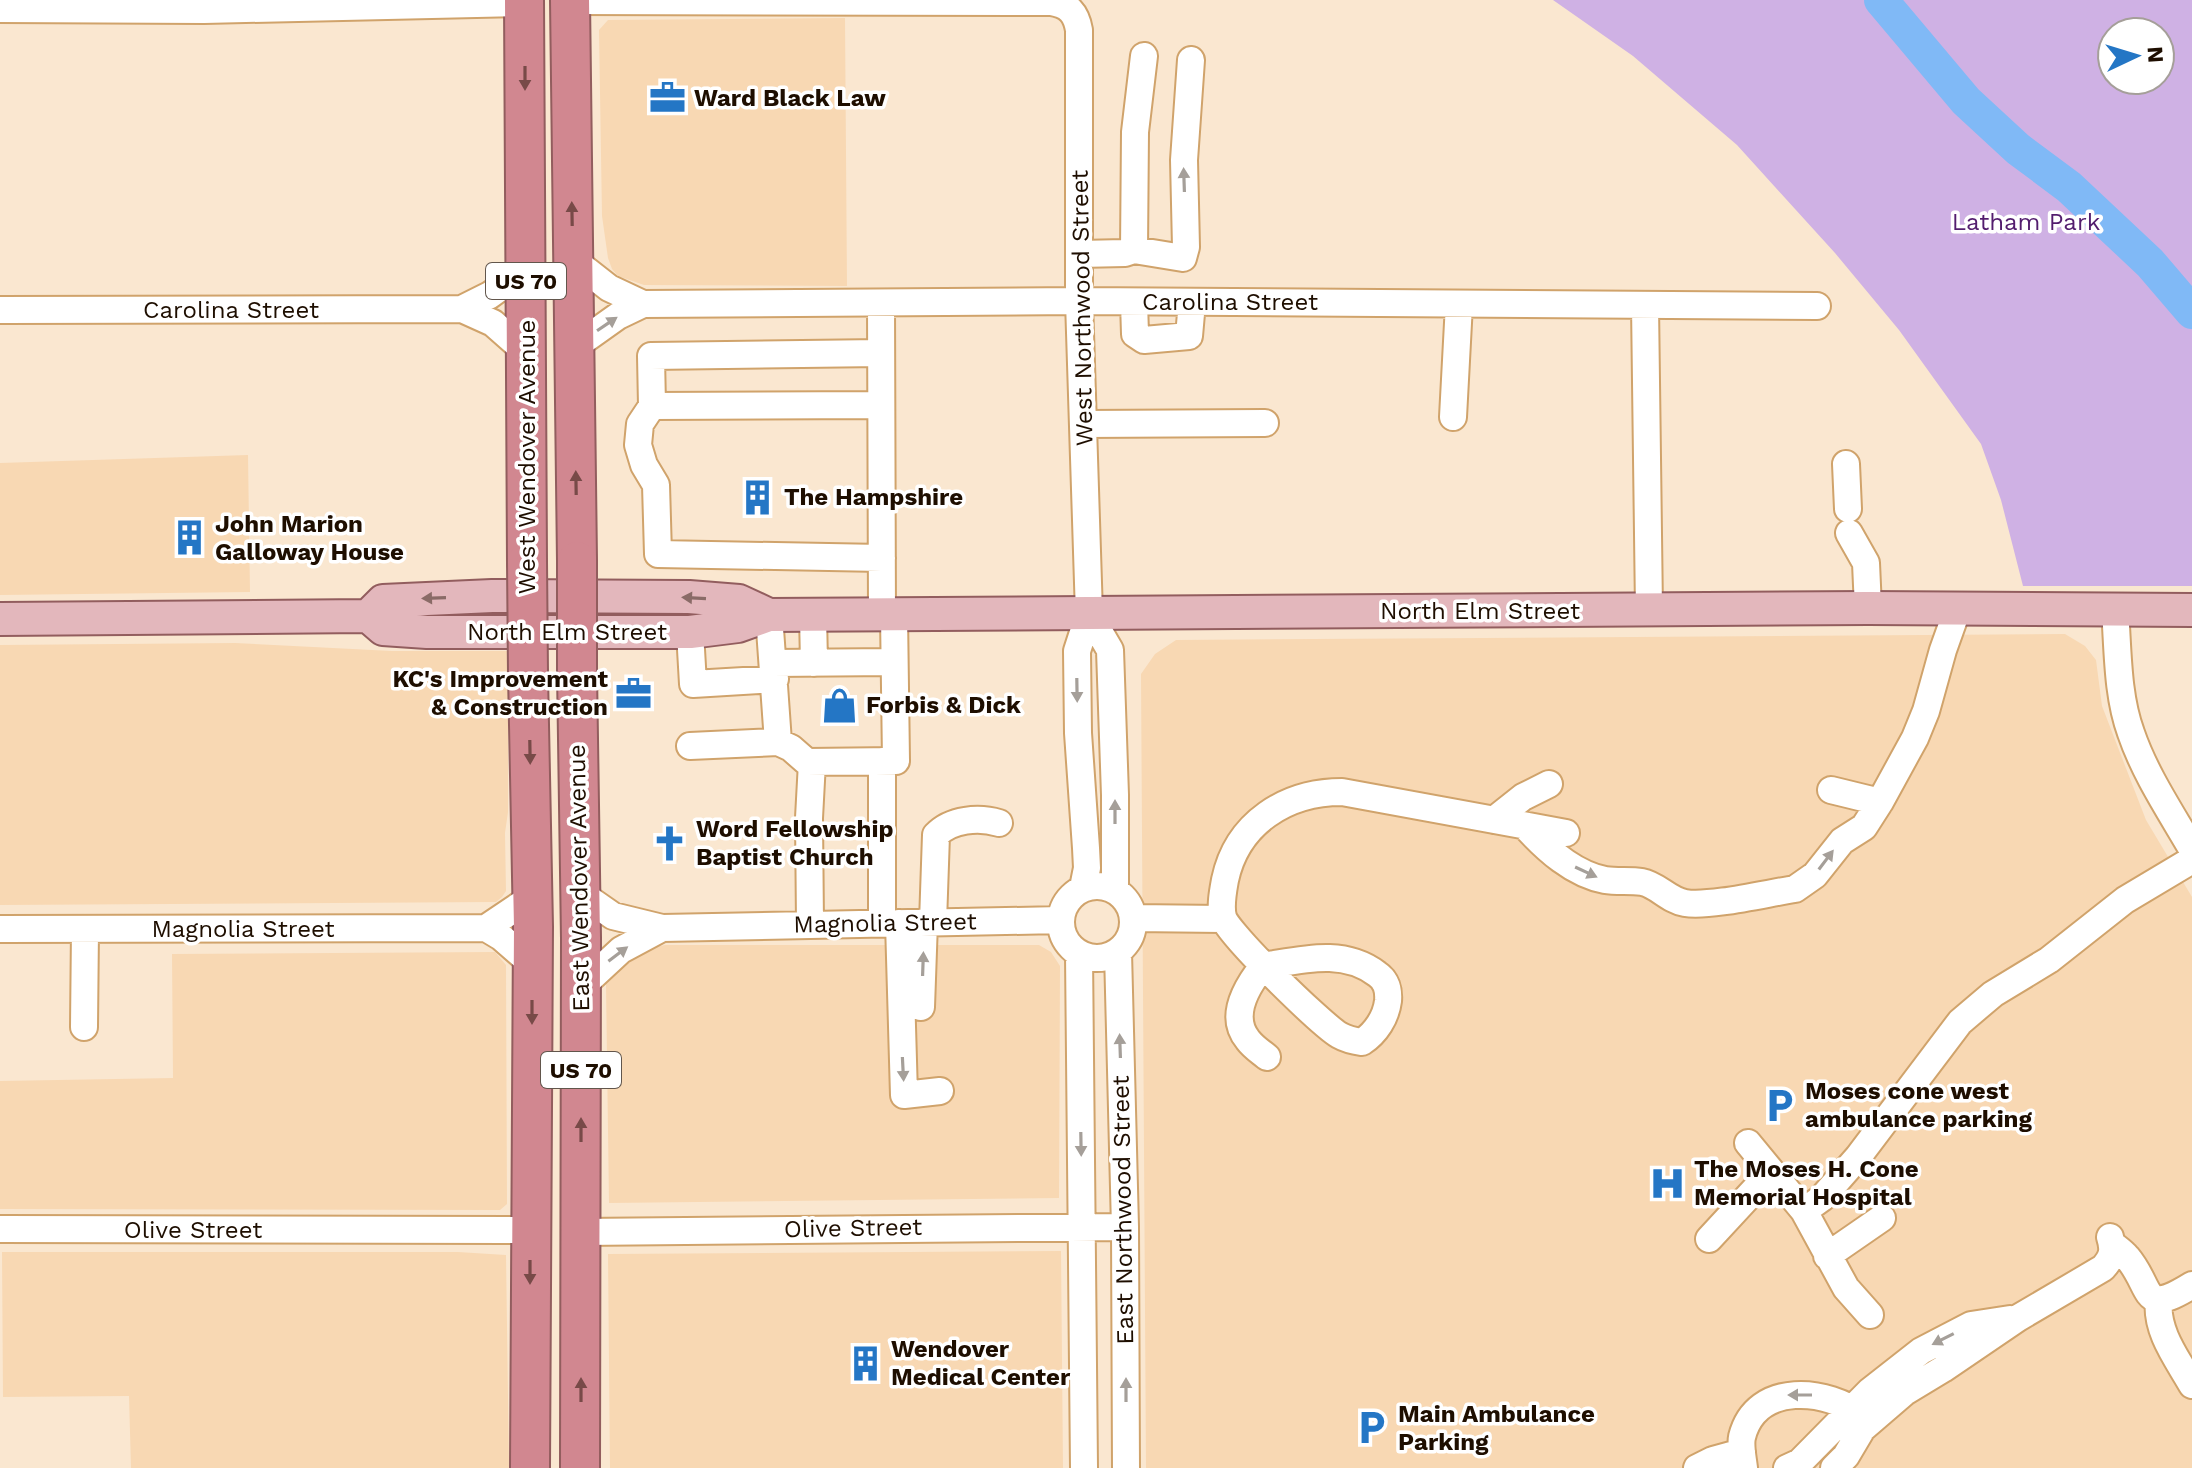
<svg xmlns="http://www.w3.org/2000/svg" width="2192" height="1468" font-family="'Work Sans',sans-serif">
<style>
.built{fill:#f8d8b3}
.green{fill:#cfb1e4;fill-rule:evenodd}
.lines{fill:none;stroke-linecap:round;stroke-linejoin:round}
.river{stroke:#80b9f6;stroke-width:34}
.minor-casing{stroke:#d0a36b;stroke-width:30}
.major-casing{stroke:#925d5e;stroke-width:36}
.highway-casing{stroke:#925d5e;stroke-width:42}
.minor{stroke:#fff;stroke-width:26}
.major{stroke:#e3b7bc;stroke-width:32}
.highway{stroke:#d18790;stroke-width:38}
.highway-bridge-casing{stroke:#925d5e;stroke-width:42;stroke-linecap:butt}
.highway-bridge{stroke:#d18790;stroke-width:38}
.oneway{fill:#784a48}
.oneway2{fill:#a59f99}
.oneway3{fill:#8a6b67}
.labels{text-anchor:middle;stroke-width:7;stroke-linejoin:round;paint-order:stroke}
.shield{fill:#fff;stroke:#62564c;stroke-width:2}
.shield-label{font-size:22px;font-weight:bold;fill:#1e0e00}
.poi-label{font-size:24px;font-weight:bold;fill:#1e0e00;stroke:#fff;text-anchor:start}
.park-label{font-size:24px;fill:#531d6e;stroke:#fff}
.street-label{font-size:24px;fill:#1e0e00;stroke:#fff}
</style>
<rect width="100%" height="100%" fill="#fae7d0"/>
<path class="built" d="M845,18l2,268 -203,-1 -26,-9 -6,-7 -4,-11 -6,-42 -3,-186 9,-10z
M248,455l2,137 -250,3v-132z
M2065,634l20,12 11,14 6,46 44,114 46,77v571h-1046l-5,-794 14,-20 21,-14z
M235,643l157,8h116v161l-3,21 1,58 -4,6 -6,5 -496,3v-260z
M665,945h374l12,7 9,14 -1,232 -450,5 -3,-219 20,-23 25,-13z
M495,952l11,13 1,239 -7,6 -500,-1v-128l173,-3 -1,-124z
M1061,1251l2,217h-453l-2,-214z
M2,1252h456l48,3 3,213h-378l-2,-72 -126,1z"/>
<path class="green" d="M1553,0h639v586h-169l-22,-86 -20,-56 -82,-114 -64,-77 -98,-108 -104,-89zM2112,32h48v48h-48z"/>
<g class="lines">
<path class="river" d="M1881,0l85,101 52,48 51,38 81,76 42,49"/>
<defs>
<path id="minor" d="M570,1l481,1c18,3 25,11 28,28v271l10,313 -12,37 1,82 8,115 1,20 -4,20
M0,9l204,1 320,-7
M1134,250l1,-118 9,-76
M1079,254l46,-1 9,-3 49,8 3,-11 -2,-87 7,-100
M572,259l37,29 34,16 436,-3 738,5
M1134,302l1,32 9,6 45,-4 3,-34
M881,303l1,312
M1645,305l4,305
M462,309l28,-14 36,-26
M0,310l462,-1 31,14 33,29
M573,348l45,-32 25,-12
M881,353l-230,3 1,50 229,-1
M652,406l-12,18 -2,21 6,20 12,20 2,69 224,4
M1453,417l6,-113
M1083,424l182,-1
M1846,464l2,45
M1849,533l17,30 2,45
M2115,610c3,40 2,85 16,123 14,41 39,78 61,116
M1089,614l21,36 5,145v95
M769,615l9,127 13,6 16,14 89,-1 -2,-146
M813,615l1,48
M690,632l3,52 82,-5
M773,663l121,-1
M690,746l88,-4
M882,761v162
M1831,790l49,12
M1494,820l29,-23 26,-13
M1525,826c21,23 48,48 80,54 12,2 25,0 37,2 16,3 26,18 43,21 25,4 83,-10 110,-14l20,-14 27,-34 22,-14 16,-25 35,-64 11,-27 17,-61 15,-42
M1061 922a36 36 0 1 1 72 0a36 36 0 1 1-72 0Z
M580,893l33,23 49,12 399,-8
M1133,918l90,1
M933,922l3,-87c15,-16 43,-18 63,-12
M899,923l5,172 36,-4
M810,924l-1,-106 3,-56
M486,928l46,-31
M0,929l486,-1 15,9 31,27
M1118,952l7,275 1,241
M1079,954l5,514
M580,988l41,-38 41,-22
M921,1007l3,-85
M84,1027l1,-98
M1267,1057c-6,-5 -14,-10 -19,-17 -20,-24 -1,-54 15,-74 39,-6 80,-18 114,8 9,6 12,16 11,27 -2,16 -12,32 -26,41 -8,-1 -16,-3 -23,-7 -18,-11 -112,-102 -116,-118 -3,-11 0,-26 2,-37 12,-57 61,-88 117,-88l224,41
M1748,1143l56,68 42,77 24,27
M1804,1211l18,-13 36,-41 102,-135 33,-28 56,-34 76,-60 67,-40
M0,1229l530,1
M581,1232l544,-5
M1709,1239l62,-67
M2112,1244c5,4 11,8 15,13 27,32 13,60 65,28
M1827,1256l55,-38
M2159,1300c-4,31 19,60 33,85
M1697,1468l16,-8 29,-8
M1744,1468c-1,-9 -4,-22 -2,-31 14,-56 86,-49 122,-20
M1787,1468l13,-6 70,-71 51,-40 50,-26 39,-6
M1834,1468l12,-12 16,-27 43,-37 38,-23 75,-51 85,-50c10,-11 11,-18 7,-31"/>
<path id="major" d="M368,616l15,-15 109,-5 197,1 50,4 30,14
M0,619l368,-3 15,13 44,3h263l48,-6 31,-11 1099,-7 324,2"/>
<path id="highway" d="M524,0l3,562
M570,0l7,561
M577,672l4,266 -1,530
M528,674l5,253 -3,541"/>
</defs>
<use href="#minor" class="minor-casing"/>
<use href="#major" class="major-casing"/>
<use href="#highway" class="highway-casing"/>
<use href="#minor" class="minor"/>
<use href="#major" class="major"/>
<use href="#highway" class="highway"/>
<defs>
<path id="highway-bridge" d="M577,561v111
M527,562l1,112"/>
</defs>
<use href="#highway-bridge" class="highway-bridge-casing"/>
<use href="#highway-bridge" class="highway-bridge"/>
</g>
<defs><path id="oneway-solid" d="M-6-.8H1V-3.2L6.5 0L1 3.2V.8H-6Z" transform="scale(2)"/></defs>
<g class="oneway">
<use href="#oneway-solid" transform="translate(525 78) rotate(90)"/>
<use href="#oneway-solid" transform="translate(572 214) rotate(-91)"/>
<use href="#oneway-solid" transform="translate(576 483) rotate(-91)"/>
<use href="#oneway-solid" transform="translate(530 752) rotate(89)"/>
<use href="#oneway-solid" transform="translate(532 1012) rotate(90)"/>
<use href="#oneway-solid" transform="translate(581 1130) rotate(-90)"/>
<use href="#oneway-solid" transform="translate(530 1272) rotate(90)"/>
<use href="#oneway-solid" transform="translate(581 1390) rotate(-90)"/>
</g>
<g class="oneway2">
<use href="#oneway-solid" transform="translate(1184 180) rotate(-92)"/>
<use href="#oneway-solid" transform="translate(607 324) rotate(-34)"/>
<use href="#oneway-solid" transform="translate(1077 690) rotate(89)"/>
<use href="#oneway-solid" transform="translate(1115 812) rotate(-90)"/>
<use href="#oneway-solid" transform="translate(1826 860) rotate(-53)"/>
<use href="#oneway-solid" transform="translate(1586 872) rotate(25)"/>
<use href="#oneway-solid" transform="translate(618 954) rotate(-37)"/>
<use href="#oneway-solid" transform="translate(923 964) rotate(-88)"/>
<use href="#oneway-solid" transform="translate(1120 1046) rotate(-92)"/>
<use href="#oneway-solid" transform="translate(903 1069) rotate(87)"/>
<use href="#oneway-solid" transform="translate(1081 1144) rotate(89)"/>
<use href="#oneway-solid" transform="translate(1943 1339) rotate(153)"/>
<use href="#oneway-solid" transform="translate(1126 1390) rotate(-90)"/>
<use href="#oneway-solid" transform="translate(1800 1395) rotate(180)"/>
</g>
<g class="oneway3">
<use href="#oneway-solid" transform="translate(434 598) rotate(178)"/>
<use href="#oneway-solid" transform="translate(694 598) rotate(-177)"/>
</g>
<defs>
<symbol id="office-bare" viewBox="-9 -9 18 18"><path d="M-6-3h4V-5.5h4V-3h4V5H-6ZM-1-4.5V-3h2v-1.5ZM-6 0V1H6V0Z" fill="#2476c5" stroke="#fff" stroke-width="2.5" paint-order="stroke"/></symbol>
<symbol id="building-bare" viewBox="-9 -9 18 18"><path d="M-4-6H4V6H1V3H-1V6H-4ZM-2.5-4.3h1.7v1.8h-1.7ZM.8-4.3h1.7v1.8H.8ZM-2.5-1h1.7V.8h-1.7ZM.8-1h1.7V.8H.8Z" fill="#2476c5" stroke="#fff" stroke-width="2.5" paint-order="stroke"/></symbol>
<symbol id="shop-bare" viewBox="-9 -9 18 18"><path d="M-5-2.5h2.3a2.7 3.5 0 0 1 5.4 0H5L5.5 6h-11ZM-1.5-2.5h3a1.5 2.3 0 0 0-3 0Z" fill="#2476c5" stroke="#fff" stroke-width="2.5" paint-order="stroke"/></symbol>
<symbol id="church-bare" viewBox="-9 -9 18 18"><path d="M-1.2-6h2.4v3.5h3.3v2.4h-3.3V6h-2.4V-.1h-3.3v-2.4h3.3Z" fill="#2476c5" stroke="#fff" stroke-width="2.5" paint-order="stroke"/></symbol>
<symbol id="parking-bare" viewBox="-9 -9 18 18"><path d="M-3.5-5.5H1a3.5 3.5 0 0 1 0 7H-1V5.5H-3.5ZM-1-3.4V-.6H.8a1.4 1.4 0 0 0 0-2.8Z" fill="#2476c5" stroke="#fff" stroke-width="2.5" paint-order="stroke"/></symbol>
<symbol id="hospital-bare" viewBox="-9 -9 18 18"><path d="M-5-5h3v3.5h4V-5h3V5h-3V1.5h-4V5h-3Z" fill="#2476c5" stroke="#fff" stroke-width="2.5" paint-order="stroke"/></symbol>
</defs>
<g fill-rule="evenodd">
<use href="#office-bare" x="642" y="72" width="51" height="51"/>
<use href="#building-bare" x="732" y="472" width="51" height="51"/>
<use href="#building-bare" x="164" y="512" width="51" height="51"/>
<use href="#office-bare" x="608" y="668" width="51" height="51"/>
<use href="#shop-bare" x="814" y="680" width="51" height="51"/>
<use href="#church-bare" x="644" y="818" width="51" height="51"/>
<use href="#parking-bare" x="1754" y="1080" width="51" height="51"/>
<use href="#hospital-bare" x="1642" y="1158" width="51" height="51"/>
<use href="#building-bare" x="840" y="1338" width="51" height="51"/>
<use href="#parking-bare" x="1346" y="1402" width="51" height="51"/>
</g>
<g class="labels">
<g class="shield">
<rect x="486" y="263" width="80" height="36" rx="6"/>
<rect x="541" y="1052" width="80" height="36" rx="6"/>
</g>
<g class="shield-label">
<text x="526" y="289">US 70</text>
<text x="581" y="1078">US 70</text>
</g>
<g class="poi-label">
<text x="694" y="106">Ward Black Law</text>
<text x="784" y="505">The Hampshire</text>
<text x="215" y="532">John Marion<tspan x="215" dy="28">Galloway House</tspan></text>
<text x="608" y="687" text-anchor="end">KC's Improvement<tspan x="608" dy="28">&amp; Construction</tspan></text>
<text x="866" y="713">Forbis &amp; Dick</text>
<text x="696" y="837">Word Fellowship<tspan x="696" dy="28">Baptist Church</tspan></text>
<text x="1805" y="1099">Moses cone west<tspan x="1805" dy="28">ambulance parking</tspan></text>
<text x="1694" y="1177">The Moses H. Cone<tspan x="1694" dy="28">Memorial Hospital</tspan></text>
<text x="891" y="1357">Wendover<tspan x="891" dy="28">Medical Center</tspan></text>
<text x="1398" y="1422">Main Ambulance<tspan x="1398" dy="28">Parking</tspan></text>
</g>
<g class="park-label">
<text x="2026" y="230">Latham Park</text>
</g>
<g class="street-label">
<text x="1230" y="310">Carolina Street</text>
<text transform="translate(1082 308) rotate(-91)" y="8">West Northwood Street</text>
<text x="231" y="318">Carolina Street</text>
<text transform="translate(527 457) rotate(-90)" y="8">West Wendover Avenue</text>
<text x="1480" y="619">North Elm Street</text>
<text x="567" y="640">North Elm Street</text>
<text transform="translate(579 878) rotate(-91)" y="8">East Wendover Avenue</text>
<text transform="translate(885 923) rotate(-1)" y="8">Magnolia Street</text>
<text x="243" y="937">Magnolia Street</text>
<text transform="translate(1123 1210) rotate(-91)" y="8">East Northwood Street</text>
<text transform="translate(853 1228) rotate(-1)" y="8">Olive Street</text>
<text x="193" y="1238">Olive Street</text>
</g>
</g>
<g transform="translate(2136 56) rotate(86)"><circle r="38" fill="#ffffff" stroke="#a59f99" stroke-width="2"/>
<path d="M0-6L14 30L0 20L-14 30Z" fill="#2476c5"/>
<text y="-12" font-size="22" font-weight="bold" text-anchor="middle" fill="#1e0e00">N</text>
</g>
</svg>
